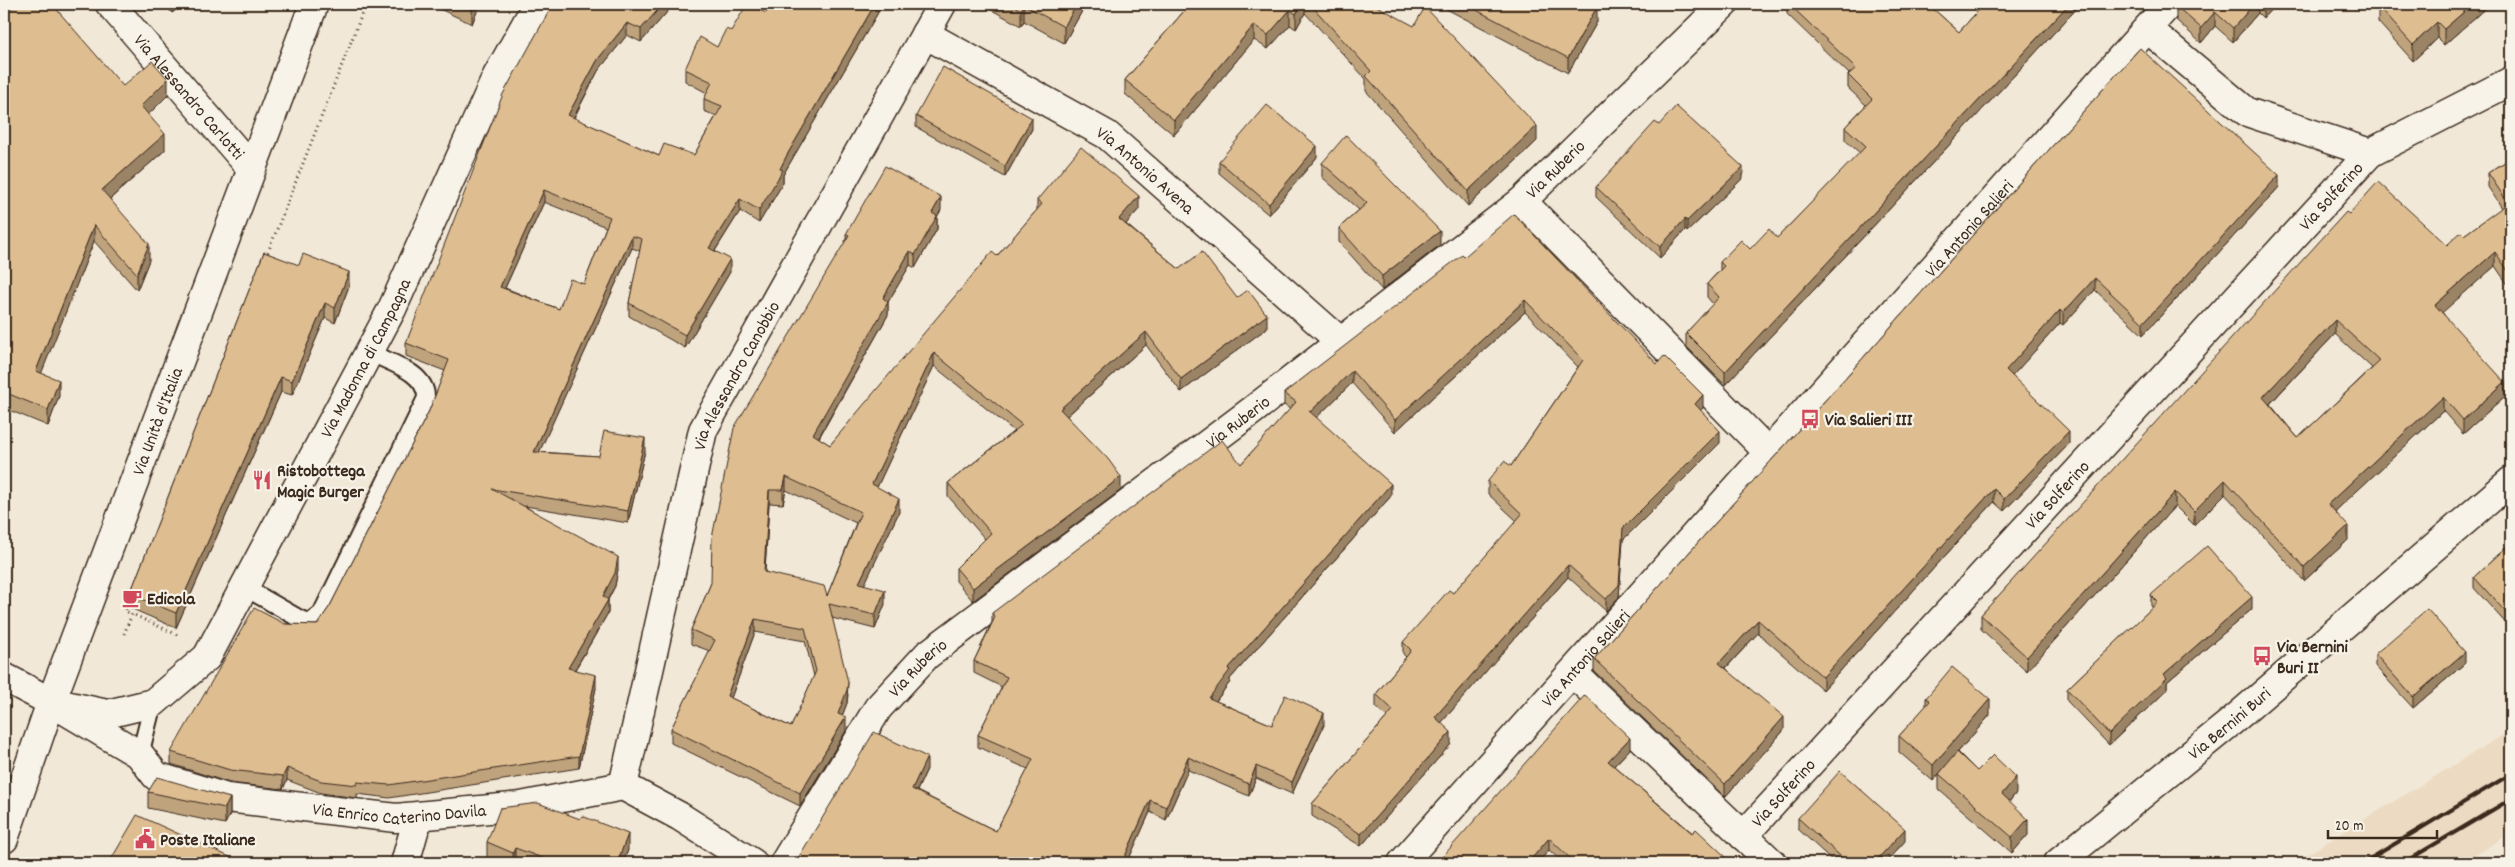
<svg xmlns="http://www.w3.org/2000/svg" width="2515" height="867" font-family="Dekko,sans-serif">
<style>
.built{fill:#ecdbc2}
.lines{fill:none;stroke-linecap:round;stroke-linejoin:round}
.lane-casing{stroke:#3b2a1e;stroke-width:20}
.street-casing{stroke:#3b2a1e;stroke-width:31}
.secondary-casing{stroke:#3b2a1e;stroke-width:31}
.primary-casing{stroke:#3b2a1e;stroke-width:31}
.path{stroke:#3b2a1e;stroke-width:3;stroke-dasharray:1 4;stroke-linecap:butt}
.lane{stroke:#f7f3e8;stroke-width:16}
.street{stroke:#f7f3e8;stroke-width:28}
.secondary{stroke:#f7f3e8;stroke-width:28}
.primary{stroke:#f7f3e8;stroke-width:28}
.rail{stroke:#3b2a1e;stroke-width:4}
.wall{fill:#bfa37d;stroke:#3b2a1e;fill-rule:evenodd}
.shaded-wall{fill:#9b8466;stroke:#3b2a1e}
.building{fill:#debd91;stroke:#3b2a1e;fill-rule:evenodd}
.labels{text-anchor:middle;stroke-width:4.5;stroke-linejoin:round;paint-order:stroke}
.street-label{font-size:18px;fill:#3b2a1e;stroke:#f7f3e8}
.poi-label{font-size:18px;font-weight:bold;fill:#3b2a1e;stroke:#f7f3e8;text-anchor:start}
</style>
<rect width="100%" height="100%" fill="#f2e8d7"/>
<filter id="ink" filterUnits="userSpaceOnUse"><feTurbulence type="fractalNoise" baseFrequency=".02" numOctaves="2"/><feDisplacementMap in="SourceGraphic" scale="10" xChannelSelector="R" yChannelSelector="G"/><feConvolveMatrix kernelMatrix="1 2 1 2 8 2 1 2 1" color-interpolation-filters="sRGB"/></filter>
<g filter="url(#ink)">
<path class="built" d="M2511,730v103l-49,30h-169z"/>
<g class="lines">
<defs>
<path id="lane" d="M244,587l56,32 9,3 12,-8 105,-216c1,-26 -38,-36 -57,-46
M140,755l13,-52"/>
<g id="street">
<path id="s1" d="M110,4l141,164"/>
<path id="s2" d="M925,34l182,101 234,207"/>
<path d="M2370,153l141,-72"/>
<path d="M1522,201l247,252"/>
<path d="M1573,673l199,190"/>
<path id="s3" d="M4,677l47,25 89,53 16,21 71,22 169,20 125,-12 102,-20 56,30 74,47"/>
<path id="s4" d="M51,702l56,12 46,-11 54,-46 185,-348 105,-233 40,-72"/>
<path id="s5" d="M623,786l80,-356 239,-426"/>
<path id="s6" d="M1743,836l627,-683 -123,-41 -99,-83"/>
<path d="M405,863l13,-46"/>
<path id="s7" d="M784,863l94,-155 49,-53 326,-245 269,-209 202,-197"/>
<path id="s8" d="M1402,863l767,-859"/>
</g>
<g id="secondary">
<path id="s9" d="M2058,863l173,-141 280,-241"/>
</g>
<g id="primary">
<path id="s10" d="M4,839l47,-137 263,-698"/>
</g>
</defs>
<use href="#lane" class="lane-casing"/>
<use href="#street" class="street-casing"/>
<use href="#secondary" class="secondary-casing"/>
<use href="#primary" class="primary-casing"/>
<path class="path" d="M266,257l100,-253
M132,595l-7,16 7,3
M124,634l8,-20 48,22"/>
<use href="#lane" class="lane"/>
<use href="#street" class="street"/>
<use href="#secondary" class="secondary"/>
<use href="#primary" class="primary"/>
<path class="rail" d="M2363,863l148,-89
M2403,863l108,-64"/>
</g>
<path class="wall" d="M164,4h19l-11,9z
M431,4h49l-8,20 -41,-19z
M553,4h121l-33,38 -14,-7 -29,36 -24,47 85,38 35,-1 22,-39 -12,-5v-12l3,-6 -22,-12v-12l32,-22 14,-16 35,-18 4,-9h113l-96,164 -4,7v8l-24,40 -19,-12 -25,40 15,21 -45,76 -56,-32v-13l11,-52 -8,-3 -93,204 60,4 46,-5 -17,72 -103,-17 93,63 -3,17 -7,14v13l-33,57 21,18 -17,80 -190,30 -32,-4v4l-36,-5 -34,-13 -4,9 -53,-6 -59,-19v-12l114,-128 32,1 13,-19 99,-195 16,-40 -39,-15v-13zM544,202l62,25 -22,57 -25,25 -54,-21z
M990,4h96l-22,39 -40,-22 -3,5 -31,-17z
M1190,4h183l164,137 -69,65 -102,-115v-12l-61,-66 -9,16 -6,-4 -22,24 -14,-9 -80,95 -49,-41v-14z
M1437,4h155l5,18 -29,51z
M1787,4h141l31,28 25,-28h97l-356,381 -39,-39v-13l27,-29 -6,-7v-13l13,-14v-8l57,-24 83,-85 -15,-13v-13l21,-22 -18,-17v-13l1,-1 -62,-60z
M2177,4h99l-13,14 -5,-5 -25,29 -18,-16 -14,17 -25,-23v-14z
M2490,4l-46,41 -7,-7 -24,23 -35,-39v-16z
M4,14l119,72 45,9 -20,19 17,36 -55,49 39,61 -12,30 -43,-49 -53,132 18,23 -11,30 -44,-18z
M2140,48l139,139 -136,148 -48,-45 -32,35 -3,-2 -48,53 57,68 -65,67 -10,-9 -171,188 -65,-57 -32,35 58,62 -59,67 -131,-126v-12z
M916,116l116,13 -27,48 -89,-50z
M1659,125l84,53 -56,54 -2,-2 -25,28 -64,-61v-10z
M1317,157l-48,58 -50,-42v-12z
M2511,158v131l-16,-23 -53,46 63,84 -42,38 -20,-23 -108,100 13,29 -44,41 -79,-87 -31,31 -19,-19 -148,165 -46,-42v-14l368,-401 98,31 17,-10 38,-27 -14,-21v-14zM2335,334l37,34 -74,70 -28,-34z
M1322,163l118,82 -58,45 -43,-48v-14l20,-18 -37,-33z
M1037,200l102,9 -13,15 53,45 58,29 30,30 -86,64 -35,-47 -79,71 54,74 -148,111 -17,-20v-13l29,-29 -37,-43v-13l66,-52 -80,-65 -57,121 22,25 -35,72 21,20 -10,25 -43,-11 16,77 -1,8 -5,13 4,15 -46,75 -129,-63v-14l39,-78 -19,-7v-14l20,-47 135,-344v-5l95,-24 -4,7v12l-22,39 -5,-3 -22,37v13l-69,123 11,7 167,-189 40,-46zM786,490l70,33 -29,73 -62,-24 4,-69 14,1zM755,632l50,9 9,35 -23,51 -60,-29z
M264,252l85,34 -14,37 -10,-5 -33,77 -11,-3 -105,236 -46,-20v-14z
M1464,257l193,107 46,44 -3,2 20,33 -97,97 -4,57 -13,14 -38,-34 -127,146 10,21 -90,102 -49,-30v-12l75,-87 -11,-10v-13l30,-37 -3,-3v-12l50,-49 64,-72 -29,-27v-13l23,-15 67,-99 -53,-55 -130,120 -43,-49 -36,35 75,78 -161,183v3l-14,19 56,24h52l-32,69 -36,-16 -7,18 -61,-26 -22,50 -16,-8 -23,51h-330v-3l130,-91 -10,22 79,40 32,-62 -50,-22v-12l24,-48 -28,-14v-12l18,-39v-9l249,-149 49,-55 -6,-4v-12z
M2511,543v86l-37,-41v-11z
M2151,595l101,14 -85,73v8l-58,55 -42,-44v-12l86,-82 -2,-1z
M2375,654l90,9 -52,45 -38,-42z
M1926,698l64,17 -32,37 19,19 39,22 -7,9 19,33 -16,18 -73,-63v-16l-6,7 -34,-29v-16l27,-30z
M1630,749l-16,17 114,97h-165l-14,-13 -11,13h-101z
M148,792l82,6v16l-5,10 -77,-16z
M1798,818l107,23 -20,22h-50l-37,-34z
M580,819l48,31 -5,13h-124l-12,-5v-16z"/>
<path class="shaded-wall" d="M172,4h11l-11,9z
M474,4h6l-8,20v-15z
M663,4h11l-33,38v-13z
M875,4h8l-96,164 -4,7v8l-24,40v-13l28,-55z
M1077,4h9l-22,39v-16z
M1302,4h3v9l-9,16v-15z
M2069,4h12l-356,381v-13z
M2254,4h4v9l-25,29v-14z
M2263,4h13l-13,14z
M2473,4h17l-46,41v-16z
M1024,5v16l-3,5v-16z
M1597,7v15l-29,51v-15z
M1290,10v15l-22,24v-14z
M2215,12v14l-14,17v-15z
M2437,22v16l-24,23v-16z
M627,23v12l-29,36 -30,57v-13l30,-56z
M1254,25v15l-80,95v-15z
M168,79v16l-27,27v-16z
M1032,118v11l-27,48v-11z
M1537,126v15l-69,65v-15z
M165,134v16l-63,56v-16z
M1317,146v11l-48,58v-11z
M1743,167v11l-56,54v-11z
M2279,175v12l-136,148v-12z
M544,190v12l-44,97v-12z
M1139,196v13l-20,23v-13z
M941,197v13l-4,7v12l-22,39v-13l17,-42z
M740,199v12l-31,49v-12z
M1685,219v11l-25,28v-11z
M94,225v16l-58,146v-16z
M1440,231v14l-58,45v-14z
M632,236v12l-98,216v-12z
M149,244v16l-12,30v-16z
M910,251v14l-22,37v13l-75,132v-13l70,-136z
M2495,252v14l-60,53v-14z
M730,259v13l-45,76v-13z
M349,272v14l-14,37v-15z
M2095,278v12l-32,35v-12z
M1525,300v12l-130,120v-12z
M325,303v15l-33,77v-14z
M2060,310v13l-54,60v-13z
M1267,315v13l-86,64v-13z
M2335,320v14l-72,77v-14z
M1146,332v13l-86,77v-13z
M934,353v13l-62,132v-14z
M1352,371v12l-42,41v-12z
M281,377v15l-105,236v-15z
M59,380v16l-11,30v-16z
M2505,382v14l-42,38v-14z
M1703,395v13l-8,8v-12z
M2443,397v14l-115,107v-14z
M1720,431v12l-97,97 -4,57 -13,14v-12l17,-71z
M2069,431v13l-65,67v-12z
M645,438v13l-17,72v-12z
M786,477v13l-3,14v-14z
M1121,477v13l-148,111v-13z
M2225,480v14l-31,31v-14z
M1391,484v12l-161,183v3l-21,28v-12l19,-29z
M1994,489v13l-171,188v-13z
M769,490v13l-5,82v-13z
M2175,492v14l-148,165v-14z
M899,499v13l-40,84v-13z
M2348,526v14l-44,41v-14z
M618,557v12l-3,17 -12,22v-12z
M1568,565v12l-133,153v-13z
M885,590v14l-10,25v-14z
M2252,597v12l-85,73v8l-58,55v-11l55,-60z
M608,600v13l-40,68v-13z
M755,619v13l-28,77v-13z
M1758,620v13l-39,42v-12z
M2465,652v11l-52,45v-11z
M596,675v13l-17,80v-12z
M848,682l-1,21 -9,24v-13z
M1990,699v16l-57,66v-16z
M1324,713v12l-32,69v-12z
M846,717v14l-46,75v-13z
M1784,717v13l-59,67v-13z
M1451,732v12l-90,102v-12z
M1630,738v11l-22,23v-11z
M927,757v12l-15,32v-12z
M1188,757v13l-22,50v-13z
M1256,766v12l-7,18v-12z
M287,768v12l-4,9v-13z
M2016,777v16l-14,17v-16z
M230,798v16l-5,10v-16z
M1150,800v12l-23,51h-5z
M2028,819v16l-16,18v-16z
M1905,829v12l-20,22h-11z
M628,834v16l-5,13h-6z
M1549,838v12l-11,13h-10z
M515,848v15h-2v-10z
M1043,855v8h-5z
M1728,859v4h-5z"/>
<path class="building" d="M15,4h37l71,82 29,-25 16,18 -27,27 24,28 -63,56 47,54 -12,30 -43,-49 -58,146 23,9 -11,30 -44,-18v-378z
M461,4h13l-2,5z
M553,4h110l-22,25 -14,-6 -29,36 -30,56 91,41 5,-12 30,11 28,-49 -18,-7 8,-17 -27,-13 15,-32 17,10 9,-18 5,2 16,-27 19,9 4,-9h105l-88,151 -7,14 3,1 -24,40 -19,-11 -31,49 21,11 -45,76 -56,-32 13,-64 -10,-3 -98,216 65,4 5,-25 41,7 -17,73 -136,-22 126,68 -3,16 -12,23 5,4 -40,68 28,7 -17,81 -190,29 -32,-3v3l-36,-4 -34,-13 -4,8 -53,-6 -59,-18 83,-144 31,16 32,1 13,-19 99,-195 20,-51 -43,-17 97,-249zM544,190l66,27 -26,67 -14,-5 -11,30 -59,-22z
M1010,4h67l-13,23 -40,-22 -3,5z
M1190,4h112l-6,10 -6,-4 -22,25 -14,-10 -80,95 -49,-40z
M1310,4h63l41,22 11,-19 112,119 -69,65 -102,-115 5,-5z
M1465,4h127l5,3 -29,51z
M1789,4h139l31,28 25,-28h85l-344,368 -39,-39 33,-36 -12,-13 17,-18 -4,-4 21,-22 9,9 19,-20 8,9 89,-92 -21,-19 27,-28 -24,-24 8,-7z
M2177,4h77l-21,24 -18,-16 -14,16 -25,-22z
M2381,4h92l-29,25 -7,-7 -24,23 -35,-39z
M2140,48l139,127 -136,148 -48,-45 -32,35 -3,-3 -54,60 63,61 -65,68 -10,-10 -171,188 -65,-57 -39,43 65,54 -59,67 -131,-125z
M943,67l89,51 -27,48 -89,-50z
M1267,105l50,41 -48,58 -50,-43z
M1676,106l67,61 -56,54 -2,-2 -25,28 -64,-60 59,-65 4,3z
M1346,135l94,96 -58,45 -43,-48 28,-25 -45,-40z
M1081,147l58,49 -20,23 60,50 23,-17 35,46 11,-8 19,25 -86,64 -35,-47 -86,77 48,50 13,18 -148,111 -17,-20 35,-35 -43,-50 74,-58 -88,-72 -62,131 27,15 -40,84 26,7 -10,25 -46,-11 19,78 -1,8 -9,24 8,3 -46,76 -129,-64 44,-89 -24,-10 20,-47 1,-45 22,-110 115,-193 -3,-1 39,-68 56,31 -9,16 5,3 -22,39 -5,-4 -27,47 5,4 -75,132 17,11 162,-193 5,4 45,-52 -5,-4zM786,477l75,35 -34,84 -3,-10 -60,-14 5,-82h14zM755,619l50,9 11,43 -25,56 -64,-31z
M2511,158v117l-16,-23 -60,53 70,77 -42,38 -20,-23 -115,107 20,22 -44,41 -79,-87 -31,31 -19,-19 -148,165 -46,-42 365,-403 3,2 29,-32 69,63 14,-13 3,3 44,-32 -20,-30zM2335,320l45,41 -82,77 -35,-41z
M1514,214l143,150 7,-8 39,39 -8,9 25,27 -97,97 -4,57 -13,14 -38,-34 -133,152 16,15 -90,102 -49,-30 81,-94 -17,-16 34,-42 1,-2 -8,-8 46,-52 4,3 69,-79 -34,-33 16,-20 7,5 72,-106 -58,-60 -130,120 -43,-49 -42,41 -2,-2 83,74 -163,185 2,1 -21,28 63,27 13,-30 39,18 -32,69 -36,-16 -7,18 -61,-27 -22,50 -16,-7 -28,63h-67l-12,-8 -5,8h-236l-5,-3 77,-128 53,25 -15,32 84,42 37,-72 -55,-24 29,-58 -33,-16 21,-44 -3,-4 230,-173 19,24 55,-62 -12,-9 178,-138 2,2z
M264,252l35,13 4,-11 46,18 -14,36 -10,-5 -33,78 -11,-4 -105,236 -46,-19z
M2511,543v75l-37,-41z
M2207,546l45,51 -88,77 3,4 -58,56 -42,-45 91,-87 -7,-7z
M2427,609l38,43 -52,45 -38,-43z
M1952,667l38,32 -57,66 -34,-29 31,-35 -4,-3z
M1585,695l45,43 -22,23 84,72 4,-4 32,30 -5,4h-148l-26,-25 -21,25h-91z
M1957,752l20,19 16,-16 23,22 -14,17 26,25 -16,18 -73,-63z
M1840,771l65,58 -31,34h-26l-50,-45z
M157,777l73,21 -5,10 -77,-16z
M538,803l42,16 2,-3 46,18 -11,29h-61l-41,-15 -2,5 -26,-11 13,-34z
M137,815l106,48h-134z
M1204,859l7,4h-10z"/>
</g>
<defs>
<symbol id="bus-bare" viewBox="-9 -9 18 18"><path d="M-5-6H5V4H4V6H2V4H-2V6H-4V4H-5ZM-3.5-4V0h7V-4ZM-3.5 1.2v1.5H-2V1.2ZM2 1.2v1.5H3.5V1.2Z" fill="#d1495b" stroke="#f7f3e8" stroke-width="2.5" paint-order="stroke"/></symbol>
<symbol id="restaurant-bare" viewBox="-9 -9 18 18"><path d="M-5-6h1v4h1v-4h1v4h1v-4h1v5L-1.5 .5V6h-2V.5L-5-1ZM5-6V6H3V1.5H1.5Q1.5-4 5-6Z" fill="#d1495b" stroke="#f7f3e8" stroke-width="2.5" paint-order="stroke"/></symbol>
<symbol id="cafe-bare" viewBox="-9 -9 18 18"><path d="M-5.5-4.5H6V0H3Q3 3.5 0 3.5H-2.5Q-5.5 3.5-5.5 0ZM3-3.2v2h1.7v-2ZM-6 4.5H4V6H-6Z" fill="#d1495b" stroke="#f7f3e8" stroke-width="2.5" paint-order="stroke"/></symbol>
<symbol id="civic-bare" viewBox="-9 -9 18 18"><path d="M-.6-6.5H3V-4.5H.6V-3L4-1V1h2V6H-6V1h2V-1L-.6-3ZM-1.2 2.5V6h2.4V2.5Z" fill="#d1495b" stroke="#f7f3e8" stroke-width="2.5" paint-order="stroke"/></symbol>
</defs>
<g fill-rule="evenodd">
<use href="#bus-bare" x="1796" y="405" width="28" height="28"/>
<use href="#restaurant-bare" x="248" y="466" width="28" height="28"/>
<use href="#cafe-bare" x="118" y="584" width="28" height="28"/>
<use href="#bus-bare" x="2248" y="642" width="28" height="28"/>
<use href="#civic-bare" x="131" y="825" width="28" height="28"/>
</g>
<g class="labels">
<g class="street-label">
<text dy="6" stroke="none"><textPath href="#s1" startOffset="122">Via Alessandro Carlotti</textPath></text>
<text dy="6" stroke="none"><textPath href="#s7" startOffset="1048">Via Ruberio</textPath></text>
<text dy="6" stroke="none"><textPath href="#s2" startOffset="260">Via Antonio Avena</textPath></text>
<text dy="6" stroke="none"><textPath href="#s6" startOffset="869">Via Solferino</textPath></text>
<text dy="6" stroke="none"><textPath href="#s8" startOffset="851">Via Antonio Salieri</textPath></text>
<text dy="6" stroke="none"><textPath href="#s4" startOffset="514">Via Madonna di Campagna</textPath></text>
<text dy="6" stroke="none"><textPath href="#s5" startOffset="428">Via Alessandro Canobbio</textPath></text>
<text dy="6" stroke="none"><textPath href="#s10" startOffset="445">Via Unità d'Italia</textPath></text>
<text dy="6" stroke="none"><textPath href="#s7" startOffset="642">Via Ruberio</textPath></text>
<text dy="6" stroke="none"><textPath href="#s6" startOffset="464">Via Solferino</textPath></text>
<text dy="6" stroke="none"><textPath href="#s8" startOffset="275">Via Antonio Salieri</textPath></text>
<text dy="6" stroke="none"><textPath href="#s7" startOffset="238">Via Ruberio</textPath></text>
<text dy="6" stroke="none"><textPath href="#s9" startOffset="221">Via Bernini Buri</textPath></text>
<text dy="6" stroke="none"><textPath href="#s6" startOffset="59">Via Solferino</textPath></text>
<text dy="6" stroke="none"><textPath href="#s3" startOffset="431">Via Enrico Caterino Davila</textPath></text>
</g>
<g class="poi-label">
<text x="1825" y="425">Via Salieri III</text>
<text x="277" y="476">Ristobottega<tspan x="277" dy="21">Magic Burger</tspan></text>
<text x="147" y="604">Edicola</text>
<text x="2277" y="652">Via Bernini<tspan x="2277" dy="21">Buri II</tspan></text>
<text x="160" y="845">Poste Italiane</text>
</g>
</g>
<rect width="2515" height="867" fill="none" stroke="#f7f3e8" stroke-width="20"/>
<rect x="10" y="10" width="2495" height="847" fill="none" stroke="#3b2a1e" stroke-width="2" filter="url(#ink)"/>
<path d="M2328 830v8h109v-8" fill="none" stroke="#3b2a1e" stroke-width="2.5"/>
<text x="2335" y="830" font-size="15" fill="#3b2a1e" stroke="#f7f3e8" stroke-width="4" paint-order="stroke">20 m</text>
</svg>
